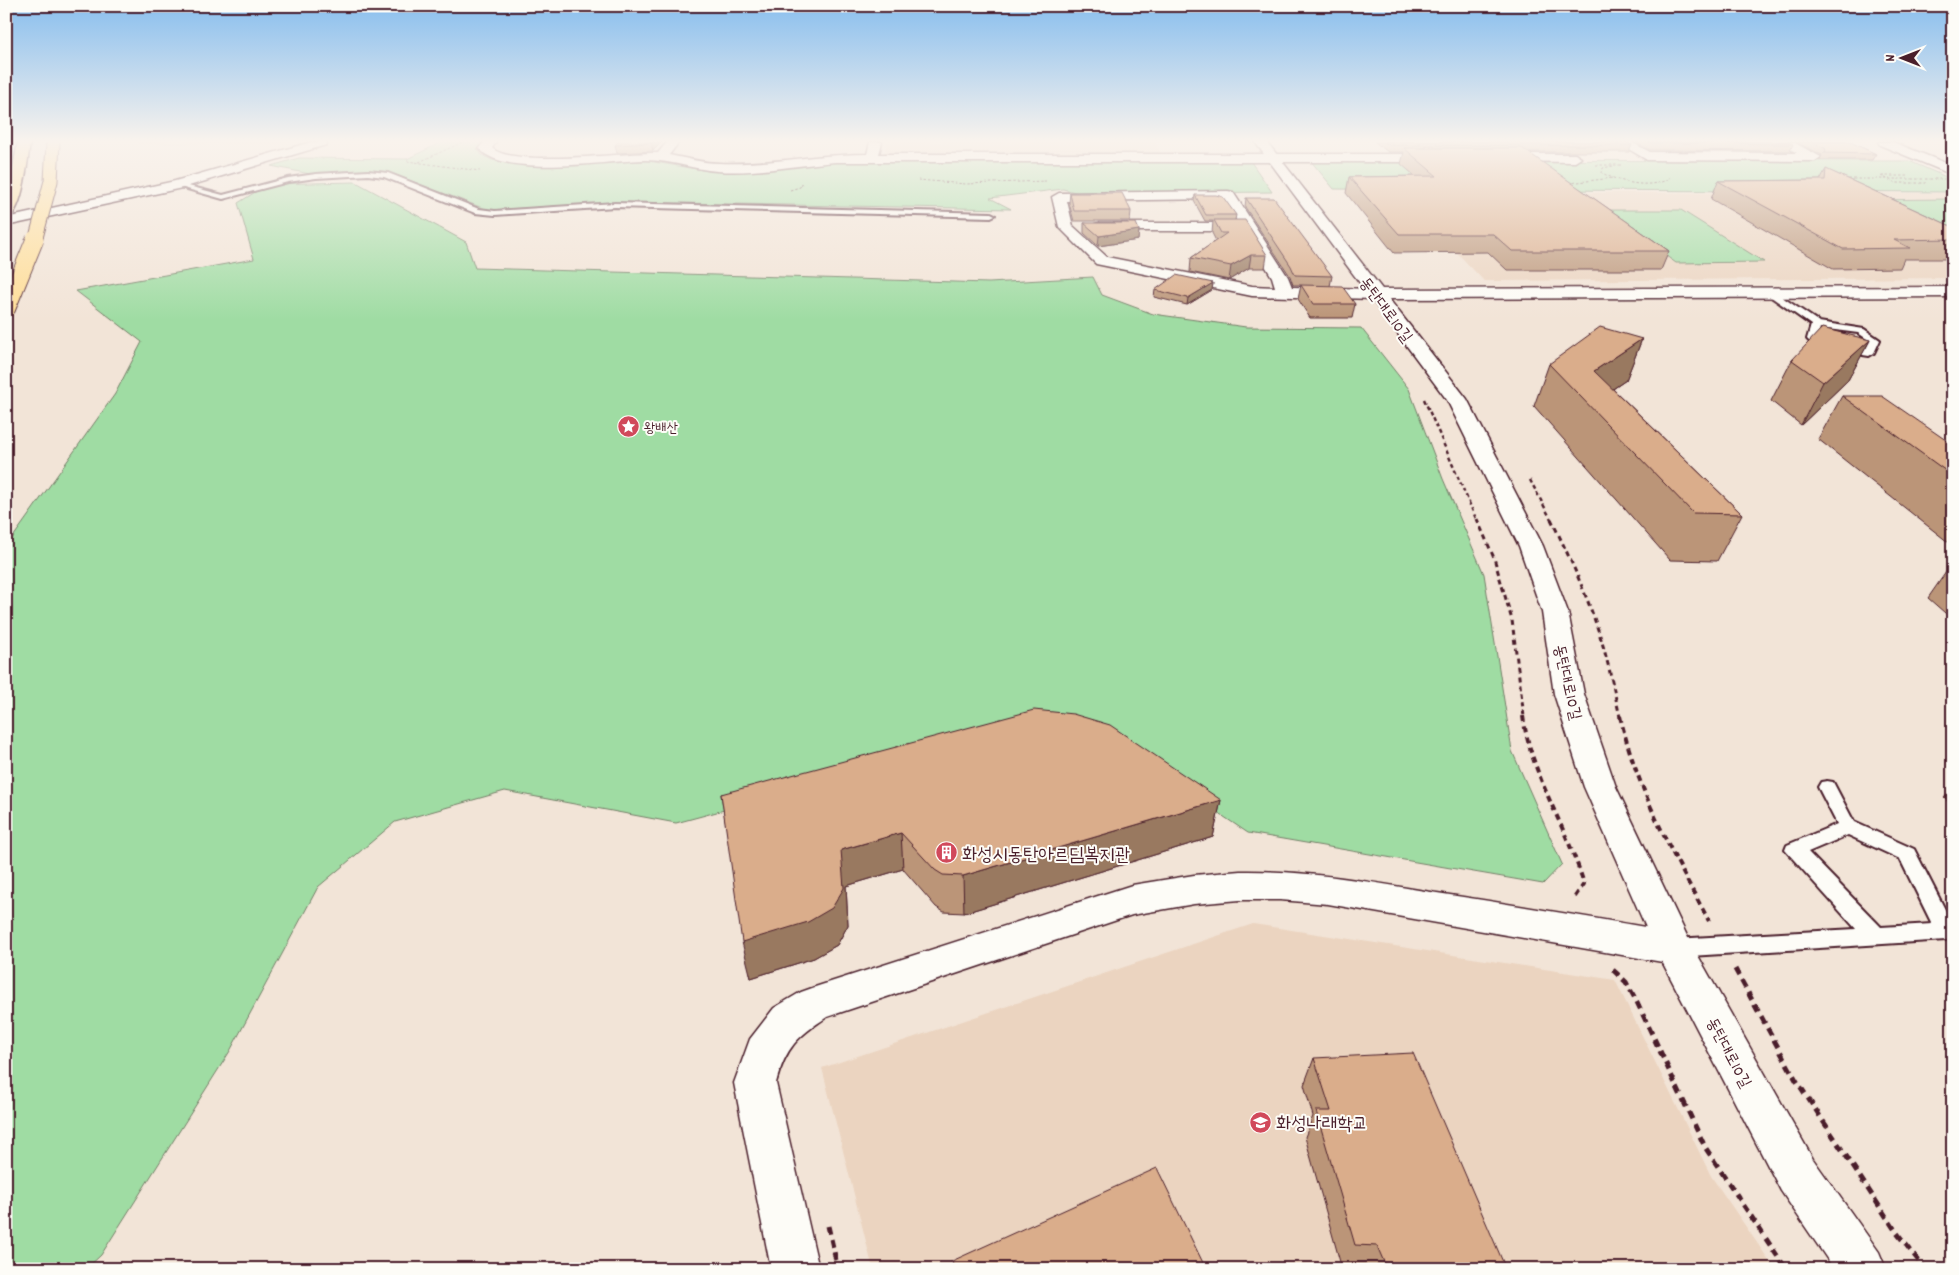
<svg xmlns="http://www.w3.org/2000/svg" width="1959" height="1275" font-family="Dekko,'Poor Story',sans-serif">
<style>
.built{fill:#ebd4c0}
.green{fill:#9fdca3;stroke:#747e67}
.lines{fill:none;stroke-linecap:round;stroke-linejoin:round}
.lane-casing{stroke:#4a1f2b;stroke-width:4}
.street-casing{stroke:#4a1f2b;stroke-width:3}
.secondary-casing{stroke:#4a1f2b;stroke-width:3}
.highway-casing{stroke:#4a1f2b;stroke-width:3}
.path-far4{stroke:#4a1f2b;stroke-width:1;stroke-dasharray:2.5 2;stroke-linecap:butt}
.path-far3{stroke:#4a1f2b;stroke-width:2.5;stroke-dasharray:4 3;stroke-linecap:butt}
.path-far2{stroke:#4a1f2b;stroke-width:3;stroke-dasharray:5 4;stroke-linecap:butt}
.path-far1{stroke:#4a1f2b;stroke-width:4;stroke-dasharray:6 4.5;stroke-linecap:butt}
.path{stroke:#4a1f2b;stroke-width:5;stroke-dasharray:8 5.5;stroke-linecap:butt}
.lane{fill:#fdfcf7;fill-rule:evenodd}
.street{fill:#fdfcf7;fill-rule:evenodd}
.secondary{fill:#fdfcf7;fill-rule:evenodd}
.highway{fill:#ffdd96;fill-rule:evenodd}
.highway-bridge-far1-casing{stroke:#4a1f2b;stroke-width:15;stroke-linecap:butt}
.highway-bridge-casing{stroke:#4a1f2b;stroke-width:19;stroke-linecap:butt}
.path-bridge{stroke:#4a1f2b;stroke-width:1;stroke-dasharray:2.5 2;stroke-linecap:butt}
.highway-bridge-far1{stroke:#ffdd96;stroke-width:13}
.highway-bridge{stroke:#ffdd96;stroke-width:17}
.wall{fill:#bb9578;stroke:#4a1f2b}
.shaded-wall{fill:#997961;stroke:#4a1f2b}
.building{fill:#daad8b;stroke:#4a1f2b}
.labels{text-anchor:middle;stroke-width:4;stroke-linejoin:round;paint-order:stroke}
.far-poi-label{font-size:14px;fill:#4a1f2b;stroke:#fdfcf7;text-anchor:start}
.street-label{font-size:16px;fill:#4a1f2b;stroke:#fdfcf7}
.near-poi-label{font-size:19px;fill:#4a1f2b;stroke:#fdfcf7;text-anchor:start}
</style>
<rect width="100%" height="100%" fill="#f2e4d7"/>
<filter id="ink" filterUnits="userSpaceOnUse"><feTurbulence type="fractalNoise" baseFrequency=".02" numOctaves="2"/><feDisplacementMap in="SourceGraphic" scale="10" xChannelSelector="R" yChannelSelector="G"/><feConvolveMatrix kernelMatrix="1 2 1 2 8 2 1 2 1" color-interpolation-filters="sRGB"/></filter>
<g filter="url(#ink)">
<path class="built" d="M138,142h149l-9,2h-140z
M887,142h268l6,12h-277z
M1399,192l554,1v85l-469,3z
M1253,924l362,56 96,196 64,93h-902l-51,-201z"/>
<path class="green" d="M442,142h45l-10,7 5,6 10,5 37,6 44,-1 63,-6 72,12 32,1 91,-10 410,-1 10,1 21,30 -189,2 -20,-5 -73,9 21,11 -385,-7 -138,8 -95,-36 -49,-3 -34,3 -39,-8 28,-8 108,1z
M1310,160l599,1 44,19v12l-619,-3z
M356,182l110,60 9,26 514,15 104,-6 9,18 51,19 93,13 115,1 48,61 34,90 41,95 28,177 50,113 -19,20 -295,-51 -141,-95 -72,-12 -359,97 -171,-32 -110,31 -77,65 -88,164 -129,204 -15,14h-80v-722l109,-153 27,-52 -66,-51 178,-32 -16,-56 30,-19z
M1950,199l3,1v48l-99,-48z
M1602,210h79l83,52 -88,1z"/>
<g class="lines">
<defs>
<path id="lane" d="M368,171l20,2 91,36 16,2 120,-8 376,10 4,2 -4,2 -376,-10 -120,8 -20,-2 -91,-36 -16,-2 -52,3 -28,4 -65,17 -50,-14 4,-2 46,12 65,-17 28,-4z
M1770,289l49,33 45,7 16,11 -6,13 -5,3 -38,-6 -22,-9 -2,-2 4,-14 -44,-31v-4zM1820,328l38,5 12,8 -4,8 -33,-5 -16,-6z
M1827,781l6,1 21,40 60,27 39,76v13l-7,2 -272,17 -7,-3 -3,-6 3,-6 7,-3 182,-10 -71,-79 2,-5 50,-21 -19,-37 3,-5zM1848,835l52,24 32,65 -51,3 -73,-75z"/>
<path id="street" d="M484,142h12l-4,6c21,20 133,4 166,5l9,-11h12l-10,13c16,3 34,8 50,8 49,2 98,-9 148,-9l3,-12h12l-3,12h561l6,4 -6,4h-605c-38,3 -79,12 -118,9 -24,-2 -47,-11 -71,-11 -36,0 -144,19 -167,-12z
M1617,142h14l19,10 147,1 -19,-11h15l28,15 -6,4 -168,-1z
M1498,154h77l6,4 -6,4 -81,-1 -2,-3z
M1228,191l5,1 55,85 4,10 84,2 6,1 2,4 -2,4 -6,1 -124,-3 -156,-32 -37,-37 -7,-30 7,-4zM1224,199l14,24h-138l-5,1 -2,3 2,3 5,1h144l28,46 3,10 -23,-1 -145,-29 -34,-31 -6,-25z
M1240,871c67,-1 132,11 197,22 79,12 158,25 237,39l13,5 6,11 -6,11 -13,5 -346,-60 -48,-4h-40l-46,4 -62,11 -305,102c-30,20 -41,30 -51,66l43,186h-48l-37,-186 16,-44 24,-31 27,-16 14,-5 317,-102 62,-10z"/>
<path id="secondary" d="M311,142h17l-2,3 -144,43 -176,38v-8l169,-37z
M1255,142h12l115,147 571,-2v10l-564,2 78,100 76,147 25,66 16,82 32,93 72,151 125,221 66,93 7,17h-52l-53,-78 -126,-243 -71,-161 -30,-93 -12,-82 -23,-66 -72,-146z
M1878,142h15l60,24v9l-73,-30z"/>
<path id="highway" d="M18,142h12c-2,16 -7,73 -24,77 0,-26 7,-51 12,-77z"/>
</defs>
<use href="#lane" class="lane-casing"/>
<use href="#street" class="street-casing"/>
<use href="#secondary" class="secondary-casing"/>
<use href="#highway" class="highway-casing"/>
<path class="path-far4" d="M407,161l73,10
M419,162l44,-20
M1596,165h26
M1613,166l-10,2 -1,5c20,10 46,16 67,6v-2
M1881,176l15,7h30
M1882,176h27
M1844,179h45
M918,180l48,4 80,-3
M1569,183l44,-5
M790,190l10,-3 2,-3 -3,-1"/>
<path class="path-far3" d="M1424,399l53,122
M1530,480l22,41"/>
<path class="path-far2" d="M1477,519l17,39 18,62 12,97
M1551,519c19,39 37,78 50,120 8,26 13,52 19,78"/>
<path class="path-far1" d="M1523,716c8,60 44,111 61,168l-10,14
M1620,716c17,74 53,139 89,205"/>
<path class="path" d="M1735,969l61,111 101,153 28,36
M1613,970l13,12 11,20 68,145 81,122
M828,1226l10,43"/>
<use href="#lane" class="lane"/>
<use href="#street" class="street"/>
<use href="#secondary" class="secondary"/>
<use href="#highway" class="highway"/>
<defs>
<path id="highway-bridge-far1" d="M35,241l16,-60 2,-39"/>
<path id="highway-bridge" d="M6,310l29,-71"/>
</defs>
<use href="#highway-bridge-far1" class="highway-bridge-far1-casing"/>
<use href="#highway-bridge" class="highway-bridge-casing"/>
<path class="path-bridge" d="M1889,179h64"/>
<use href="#highway-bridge-far1" class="highway-bridge-far1"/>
<use href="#highway-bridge" class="highway-bridge"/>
</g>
<path class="wall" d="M662,142l-9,9 -36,2 -2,-8z
M1375,142h251l6,3 -3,7h-102l142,99 -8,19h-154l-19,-18 -94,1 -48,-60 3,-16 66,-1 -14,-12 3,-12h-16z
M1634,142h154l5,2 -3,7 -140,-1z
M1796,142h54l26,12 -4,6h-52l2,-5z
M1826,169l127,58v32h-49l-4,9 -67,1 -122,-70 7,-18 102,-1z
M1070,193l61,18 -1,10h-56l-5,-18z
M1195,195l41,20 -1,5 32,35 -2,13h-16l-20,12 -39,-8 1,-14 25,-17 -4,-8 1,-12h-8l-11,-20z
M1246,198l86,78 -2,10 25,18 -3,14h-42l-12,-19 3,-14h-8l-3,-9 -45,-69z
M1084,223l55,7 -1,10 -40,6 -14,-13z
M1213,283l-1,7 -25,15 -33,-8 1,-7z
M1642,339l-16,41 -13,9 129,125 -25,47 -47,-1 -136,-154 15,-42z
M1870,340l-22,40 -47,45 -30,-24 21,-41z
M1842,396l111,49v101l-135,-107z
M1953,562v58l-25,-22z
M1953,788v19l-9,-9z
M721,794l500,6 -8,37 -249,76 -20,-1 -8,-5 -33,-38 -57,17 2,39 -11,20 -23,13 -63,20z
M1314,1058l192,211h-164l-37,-132 8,-21 -9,-31z"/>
<path class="shaded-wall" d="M653,142h9l-9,9 -2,-8z
M1139,230l-1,10 -40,6 1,-10z
M1251,255l-2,13 -20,12 2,-14z
M1213,283l-1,7 -25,15 1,-7z
M1642,339l-16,41 -37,25 5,-34z
M1870,340l-22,40 -47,45 22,-43z
M1221,800l-8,37 -249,76 -1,-37z
M901,833l2,36 -57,17 2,39 -11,20 -23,13 -63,20 -9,-36 99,-92z"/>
<path class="building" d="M618,142h35l-2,1 -36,2z
M1384,142h242l6,3h-243z
M1649,142h139l5,2 -140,-1z
M1812,142h38l26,12 -53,-1 3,-2 -1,-3z
M1404,148h118l147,103h-157l-19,-17h-94l-50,-57 88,-1z
M1826,169l127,58v12l-59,1 16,8 -67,1 -125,-68 107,-1z
M1070,193h52l9,18h-57z
M1195,195h21l7,2 13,18h-30z
M1246,198h28l58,78 -37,-1 -4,-9z
M1214,220h31l22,35h-16l-20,11 -40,-8 36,-25h-6z
M1084,223h52l3,7 -40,6z
M1176,275l37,8 -25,15 -33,-8z
M1301,285l41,1 13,18h-42z
M1600,327l42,12 -48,32 148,143 -49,-1 -144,-149z
M1822,328l48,12 -47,42 -31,-22z
M1842,396h40l71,49v31z
M1034,710l39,4 37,11 111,75 -258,76 -20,-1 -8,-5 -34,-37 -60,17 3,38 -12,20 -24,14 -66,20 -21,-148z
M1413,1053l93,216h-119l-10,-23 -22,-1 -39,-134h15l-17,-53z
M1157,1168l49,101h-252l-2,-8z"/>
</g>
<linearGradient id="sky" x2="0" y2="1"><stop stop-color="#88beee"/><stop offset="0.44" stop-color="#f9f3ed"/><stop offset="1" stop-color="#f9f3ed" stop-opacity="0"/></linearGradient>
<rect width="1959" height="320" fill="url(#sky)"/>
<defs>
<symbol id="sight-disc" viewBox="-11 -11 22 22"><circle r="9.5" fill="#d1495b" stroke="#fdfcf7"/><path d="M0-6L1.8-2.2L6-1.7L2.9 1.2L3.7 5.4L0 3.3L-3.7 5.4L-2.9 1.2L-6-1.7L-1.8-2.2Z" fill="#fff"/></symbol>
<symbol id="building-disc" viewBox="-11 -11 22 22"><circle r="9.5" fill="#d1495b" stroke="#fdfcf7"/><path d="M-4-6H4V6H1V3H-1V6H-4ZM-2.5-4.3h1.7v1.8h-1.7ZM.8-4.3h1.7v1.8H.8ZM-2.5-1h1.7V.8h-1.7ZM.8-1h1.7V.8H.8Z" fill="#fff"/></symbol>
<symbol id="school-disc" viewBox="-11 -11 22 22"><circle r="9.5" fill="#d1495b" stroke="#fdfcf7"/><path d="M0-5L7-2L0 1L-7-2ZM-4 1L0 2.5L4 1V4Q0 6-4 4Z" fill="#fff"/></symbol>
</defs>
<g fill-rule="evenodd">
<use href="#sight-disc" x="616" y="414" width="25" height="25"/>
<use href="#building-disc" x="934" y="840" width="25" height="25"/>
<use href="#school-disc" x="1248" y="1110" width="25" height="25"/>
</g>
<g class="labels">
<g class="far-poi-label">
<text x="644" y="432">왕배산</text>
</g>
<g class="street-label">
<text transform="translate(1387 309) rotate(53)" y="6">동탄대로10길</text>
<text transform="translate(1569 682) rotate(77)" y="6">동탄대로10길</text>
<text transform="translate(1730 1052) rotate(62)" y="6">동탄대로10길</text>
</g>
<g class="near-poi-label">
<text x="962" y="860">화성시동탄아르딤복지관</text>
<text x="1276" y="1129">화성나래학교</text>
</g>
</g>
<rect width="1959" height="1275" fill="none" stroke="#fdfcf7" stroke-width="25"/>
<rect x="12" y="12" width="1934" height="1250" fill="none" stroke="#4a1f2b" stroke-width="2" filter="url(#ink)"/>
<g transform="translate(1902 58) rotate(270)" stroke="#fdfcf7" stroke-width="4" paint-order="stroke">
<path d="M0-4L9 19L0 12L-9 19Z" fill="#4a1f2b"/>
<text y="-8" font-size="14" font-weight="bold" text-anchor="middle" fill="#4a1f2b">N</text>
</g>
</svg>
